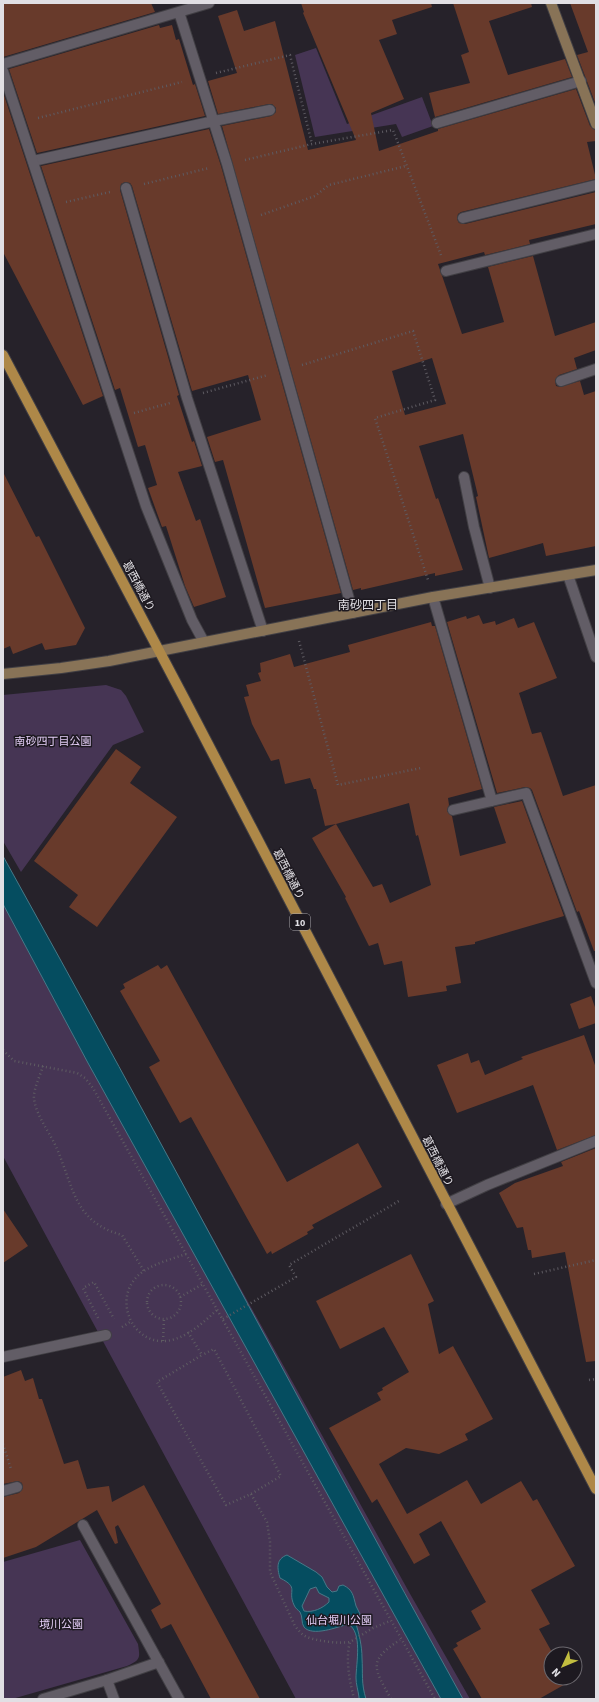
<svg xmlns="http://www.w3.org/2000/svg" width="599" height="1702" font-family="'Source Sans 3','Noto Sans JP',sans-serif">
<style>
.green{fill:#463554}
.water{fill:#054d60;stroke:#477988;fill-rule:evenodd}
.building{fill:#683a2b;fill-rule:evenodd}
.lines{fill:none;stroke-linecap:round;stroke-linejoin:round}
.lane-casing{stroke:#413f44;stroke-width:12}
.street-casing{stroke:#413f44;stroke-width:12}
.secondary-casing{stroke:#413f44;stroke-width:12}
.primary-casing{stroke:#413f44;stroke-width:12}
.path{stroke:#5e5b62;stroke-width:2.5;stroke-dasharray:1 3;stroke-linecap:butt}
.lane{stroke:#625d66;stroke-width:10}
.street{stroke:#625d66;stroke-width:10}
.secondary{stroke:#887357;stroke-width:10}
.primary{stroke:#ae8848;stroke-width:10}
.labels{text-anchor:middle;stroke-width:3;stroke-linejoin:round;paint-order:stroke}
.shield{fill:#1d1920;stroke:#a6a4a9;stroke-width:1}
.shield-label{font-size:10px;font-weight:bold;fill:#e1dfe4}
.street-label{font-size:11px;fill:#e1dfe4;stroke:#1d1920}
.park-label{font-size:11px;fill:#e2ccf5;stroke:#1d1920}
.neighbourhood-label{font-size:12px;fill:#e1dfe4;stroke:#1d1920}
</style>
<rect width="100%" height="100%" fill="#26222a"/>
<path class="green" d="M316,48l31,76 75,-27 11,29 -31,11 -6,-13 -81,13 -20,-82z
M106,685l15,5 5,6 18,36 -31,13 -92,127 -18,-31v-146z
M3,860l406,732 61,107h-174l-293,-543z
M80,1540l58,104c2,14 3,16 -11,22l-115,33h-9v-137z"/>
<path class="water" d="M3,856c156,280 305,563 460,843h-22l-353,-636 -85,-159z
M287,1555l29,17 6,5 5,10 5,5 5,-1 2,-5 4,-1c10,5 10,10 13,21 1,3 3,5 4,8l-5,7c4,12 7,25 7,37 1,16 -1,25 4,41h-7v-2c-1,-7 -3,-13 -3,-19 0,-14 7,-46 -8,-54 -10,3 -36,13 -44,3 -3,-4 -1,-10 -4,-15 -2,-2 -5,-4 -6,-7 -7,-15 6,-17 -14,-27 -3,-10 -4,-19 7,-23zM316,1587l3,6 10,5v4c-6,6 -16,11 -25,9l-2,-5 8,-17z"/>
<path class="building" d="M3,3h148l4,9 -152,45z
M301,3h130l1,4 -40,13 5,14 -18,6 25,59 -33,14 8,38 59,-20v-2l138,-40 14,37 6,4v11l-9,1 9,37 -135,33 -3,2 -1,5 2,4 6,1 131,-32v32l-67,16 1,4 -45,11 -1,-3 -46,12 24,70 42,-12 -16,-55 45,-11 22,80 41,-14v28l-22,8 3,11 -18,6 -4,5 1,6 4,1 20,-6 4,14 12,-4v155l-50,10 -3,-13 -54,15 -13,-61 2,-1 -15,-62 -44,12 17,53 2,-1 25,72 -28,6v-3l-74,17v-2l-8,2 -131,-464 49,-10 5,-4v-4l-4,-4h-3l-51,10 -10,-33 29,-8 -19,-57 19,-6 7,21 31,-10 33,129 48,-10 -53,-127 1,-1zM432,358l14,46 -41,11 -13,-44z
M453,3h78l1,4 -43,14 19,54 57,-16 7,18 -137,40 -6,-24 41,-10 -9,-28 8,-3z
M570,3h26v102l-19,-50 11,-3z
M159,25l1,3 12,-3 4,15 3,-1 14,46 2,-1 10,32 -168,37 -28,-84z
M3,92l100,304 -20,9 -80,-153z
M209,129l12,37 120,427 -76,15 -42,-148 -8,2 -8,-25 54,-17 -13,-45 -56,16 -60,-205 -2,-3 -5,-1 -4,2 -1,6 59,205 -2,1 15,46 2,-1 8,25 -24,6 18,49 4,-2 26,78 -32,10 -9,-21 -19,-60 -4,1 -14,-39 9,-3 -12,-40 -7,2 -18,-59 -5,2 -74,-224z
M3,472l33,65 3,-1 46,92 -9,17 -31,5 -3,-7 -29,11 -3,-8 -7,3z
M479,615l4,9 12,-3 1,4 18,-7 4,10 16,-6 23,56 -38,15 13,41 9,-2 22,64 33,-11v166h-2l-15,-40 -2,1 -45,-122 -2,-2 -5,-1 -28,6 -50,-171 19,-6 1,3z
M431,622l1,4h3l47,163 -34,9 1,7 -2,6 5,5 8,40 46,-13 -12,-36 28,-6 42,115 -89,26v2l-20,3 6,36 -15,3 1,5 -39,6 -6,-36 -18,4 -6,-22 -9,3 -24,-48 1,-1 -34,-59 24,-14 -11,2 -9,-37h-2l-4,-11 -25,6 -6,-25 -8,2 -19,-37 -8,-27 5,-1 -3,-11 15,-4 -3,-8 3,-1 -1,-9 30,-9 4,13 56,-15 -2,-7zM409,803l7,33 2,-1 13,50 -41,18 -8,-19 -9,3 -37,-63z
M116,749l25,18 -11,16 47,34 -80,110 -28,-20 9,-12 -44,-34z
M158,965l3,4 6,-4 120,217 71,-39 24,44 -70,38 2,3 -7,4 1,2 -36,20 -1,-3 -4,3 -76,-137 -11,6 -31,-56 11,-6 -40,-70 5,-3 -2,-4z
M591,996l5,14v13l-17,6 -9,-25z
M584,1035l12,33v67l-39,15 -24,-65 -76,28 -20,-48 31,-12 3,10 8,-3 6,15 38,-16 -2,-2z
M596,1148v213l-10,1 -21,-110 -33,6 -1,-8h-3l-5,-23 -6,1 -18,-35 16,-10 48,-17 -2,-4z
M3,1209l25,37 -25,17z
M411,1254l23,47 -6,3 11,50 14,-8 40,73 -28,15 3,6 -29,14 -33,-6 -27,16 28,50 60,-34 14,24 40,-23 12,20 4,-2 38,67 -44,24 19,34 -11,5 14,25h-2v24h16l2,4 -30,17h-57l-29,-50 5,-3 -2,-3 25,-14 -10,-18 15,-9 -45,-81 -22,13 11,21 -16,9 -37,-65 -5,4 -43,-75 52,-28 -4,-7 6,-3 -1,-2 27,-16 -25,-45 -44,22 -24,-48z
M21,1370l4,11 8,-3 6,21h3l22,65 14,-4 9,29 22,-3 3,16 32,-17 116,214h-49l-40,-75 -10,5 -10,-19 10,-6 -43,-79 -3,2 3,16 -3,1 -18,-34 -61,37 -33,11v-61l16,-4 4,-5 -1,-5 -4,-2 -15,3v-107z"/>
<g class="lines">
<defs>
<path id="lane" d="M179,12l48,152 126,449
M3,64l206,-61
M437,123l144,-42
M33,161l181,-40 56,-11
M126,188l61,210 76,233
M463,218l133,-33
M446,271l150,-37
M561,381l35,-12
M464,477l10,50 16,61
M568,575l28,82
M433,597l59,204
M453,810l73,-17 70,190
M3,1491l14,-4
M83,1525l96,174
M107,1680l52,-18"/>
<path id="street" d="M3,71l143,435 46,114 12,22
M446,1204l41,-19 109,-44
M3,1357l103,-22
M43,1699l64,-19 7,19"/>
<path id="secondary" d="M551,3l45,121
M3,674l58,-6 48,-7 324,-64 163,-27"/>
<path id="primary" d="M3,355l181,343 412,791"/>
</defs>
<use href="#lane" class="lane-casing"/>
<use href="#street" class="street-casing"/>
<use href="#secondary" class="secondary-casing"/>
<use href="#primary" class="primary-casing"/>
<path class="path" d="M216,73l74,-18 22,89
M38,118l144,-36
M245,160l67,-16 81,-14 48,125
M144,184l65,-16
M66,202l44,-10
M261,215l54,-19 14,-11 77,-19
M302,365l111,-34 22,69 -60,18 53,162
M203,393l65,-18
M134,413l36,-10
M299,641l39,144 83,-17
M3,1050l11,11 63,12 8,5 8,10 342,611
M43,1066c-3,10 -10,24 -9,33 3,19 16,33 23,50 17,39 17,73 65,86l22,36
M186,1254c-14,5 -30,9 -42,17 -37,24 -10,82 31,68 16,-5 30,-18 42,-29
M534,1274l62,-14
M147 1302a17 17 0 1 1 34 0a17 17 0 1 1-34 0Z
M180,1297l23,-13
M98,1318l-15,-30 11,-6 20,37
M223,1319l73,-42 -7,-12 110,-64
M122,1327l8,-5
M188,1332l14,23 -45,27 69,123 25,-11 30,-18 -67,-127 -12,6
M163,1341l1,-22
M589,1380l7,-1
M3,1444l8,25
M251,1494l16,28 3,20v30l25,54c4,5 7,9 12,11 10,4 33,7 43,5
M354,1699c-4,-17 -9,-39 -4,-57l23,-14 17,-7
M391,1699c-17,-31 -24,-38 9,-59"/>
<use href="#lane" class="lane"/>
<use href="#street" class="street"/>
<use href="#secondary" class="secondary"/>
<use href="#primary" class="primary"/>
</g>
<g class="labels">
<rect class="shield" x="290" y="914" width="20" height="16" rx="3"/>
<g class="shield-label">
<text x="300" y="926">10</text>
</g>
<g class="street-label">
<text transform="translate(139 586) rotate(62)" y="4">葛西橋通り</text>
<text transform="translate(289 874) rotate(63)" y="4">葛西橋通り</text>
<text transform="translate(438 1161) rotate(63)" y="4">葛西橋通り</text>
</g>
<g class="park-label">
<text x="53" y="745">南砂四丁目公園</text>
<text x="339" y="1624">仙台堀川公園</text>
<text x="61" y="1628">境川公園</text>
</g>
<g class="neighbourhood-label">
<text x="368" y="609">南砂四丁目</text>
</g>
</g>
<rect width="599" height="1702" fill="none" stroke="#e1dfe4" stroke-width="8"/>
<g transform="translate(563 1666) rotate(226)"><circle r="19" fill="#1d1920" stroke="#6b686e"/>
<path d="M0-3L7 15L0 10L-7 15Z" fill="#c2bd3f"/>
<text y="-6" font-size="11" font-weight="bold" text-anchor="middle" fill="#e1dfe4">N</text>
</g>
</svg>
